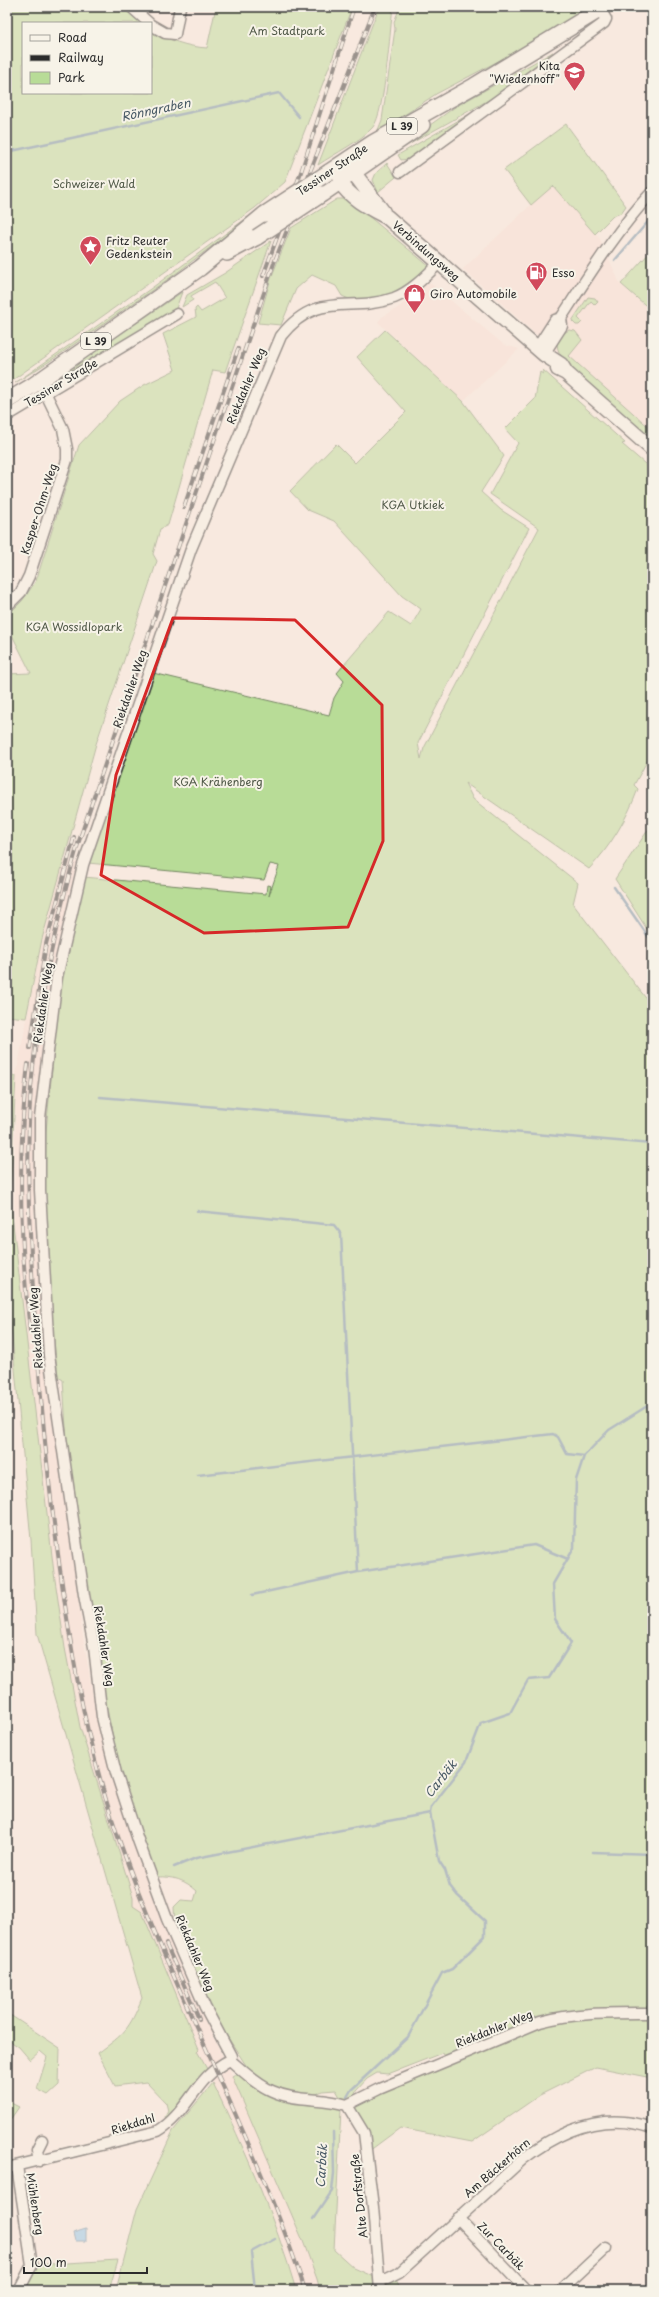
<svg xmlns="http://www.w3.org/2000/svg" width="659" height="2297" font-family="'Playpen Sans',sans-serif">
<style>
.built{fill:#f9ddd4}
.green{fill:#b8dc97;stroke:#728461}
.water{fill:#8dc5ec;stroke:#66879f}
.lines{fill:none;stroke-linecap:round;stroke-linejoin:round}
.stream{stroke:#66879f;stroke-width:2.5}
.minor-casing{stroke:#2b2b2b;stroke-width:13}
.secondary-casing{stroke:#2b2b2b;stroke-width:17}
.primary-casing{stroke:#2b2b2b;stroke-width:18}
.minor{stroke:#f7f3e8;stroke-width:10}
.secondary{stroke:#f7f3e8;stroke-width:14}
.primary{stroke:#f7f3e8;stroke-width:15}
.rail-casing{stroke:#2b2b2b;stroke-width:4}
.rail{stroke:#f7f3e8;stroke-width:2.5;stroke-dasharray:8;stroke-linecap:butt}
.primary-bridge-casing{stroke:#2b2b2b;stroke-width:18;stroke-linecap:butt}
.primary-bridge{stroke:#f7f3e8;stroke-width:15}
.marked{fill:none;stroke:#d62828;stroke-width:3;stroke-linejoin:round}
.labels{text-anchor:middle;stroke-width:4;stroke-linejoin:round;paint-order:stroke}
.shield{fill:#f7f3e8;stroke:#686764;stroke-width:1}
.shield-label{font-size:10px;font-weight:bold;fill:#2b2b2b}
.park-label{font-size:11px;fill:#4e5746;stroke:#f7f3e8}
.poi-label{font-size:11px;fill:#2b2b2b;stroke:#f7f3e8;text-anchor:start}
.street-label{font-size:11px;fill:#2b2b2b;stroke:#f7f3e8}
.water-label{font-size:12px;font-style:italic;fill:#485965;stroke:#f7f3e8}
</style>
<rect width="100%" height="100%" fill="#f8e9df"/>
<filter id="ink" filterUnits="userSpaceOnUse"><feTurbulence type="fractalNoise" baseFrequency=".025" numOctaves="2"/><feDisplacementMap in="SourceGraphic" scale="8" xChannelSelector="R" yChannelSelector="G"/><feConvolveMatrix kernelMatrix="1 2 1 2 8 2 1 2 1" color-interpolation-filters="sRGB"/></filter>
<g filter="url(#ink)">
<path class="built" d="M552,185l48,54 20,45 32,28v118l-83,-74 -5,3 -101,-90z
M431,284l73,61 15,4 -56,52 -85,-79 4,-5 16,-9 27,-23z
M63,861l16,1 -21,82 -13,80 -11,137v58l18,186 31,232 13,79 10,42 23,76 26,69 42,102 34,68 49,114 38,92 2,11h-24l-13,-44 -39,-98 -31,-65 -2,-8 -17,-23 5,-5 -71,-143 -54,-176 -42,-306 -18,-176 2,-170 26,-137z"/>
<path class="green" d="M7,7h120l18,16h-122v70h128v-65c14,12 38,19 56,20l9,-41h136l-67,175 -30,26 -248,176z
M379,7h14c-3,22 -8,105 -20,120 -12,14 -39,27 -55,38z
M400,7h191l-51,32 -104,55 -68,45 10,-9 4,-10 13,-91 -1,-7z
M553,52l-59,45 -111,62 72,-52z
M480,108l-71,51 -8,1 -3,-5z
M566,124l60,82 -5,7 -8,3 -18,18 -42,-48 -22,19 -27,-35z
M387,163l9,14 -18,15 -5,-12 3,-7z
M337,199h8l10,6 75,62 -35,27 -13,4 -33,1 -7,-3 -6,-10 -24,-11 -16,14 -15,36 -23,-2 13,-45 20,-50z
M248,217l1,1 -75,57 -124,86 -35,22 138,-96z
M271,241l-46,131 -12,-2 -45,155 -8,4 -7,25 4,7 -61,183 -54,195 -16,79 -19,-2v-342l24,-1 -24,-48v-9l15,-15 14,-20 43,-136 41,-44 24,-16 31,-15 -12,-36 33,-17 -1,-8 2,-2 4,5 24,-14 -10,-16 -24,14 2,4 -11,7 5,-12 38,-22z
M652,250v61l-31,-27z
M182,292l-7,19 -168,103v-4l38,-24z
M588,297l7,1 3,4 -3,3 -4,-4 -13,17 4,4 -3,3h-3l-4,-4z
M385,330l78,71 41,55 -23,36 20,18 28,18 -111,215 3,16 3,-11 115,-220 -49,-34 28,-51 -13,-14 30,-30 5,-27 3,2v-4l82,73 -3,1 30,26v282l-18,33 4,4c-11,30 -28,58 -49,80l-124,-86 8,16 105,84 -5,21 79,102v1072l-56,-11 -56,28 -68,47 -72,-14 -31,23 -22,-46 99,-44 -4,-8 -54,21 -11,-1 -10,6 -11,12 -3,8 -5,1 -8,-3 -4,-7 -14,1 -7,4 -23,-2 -25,-8 -16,-12 -35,-54 -41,-92 -1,-20 7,-7 13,1 3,-10c-12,-11 -24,-15 -40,-14l-26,-69 -17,-65 -10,-49 -36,-234 -5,-80 -5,-3 -6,-53 -7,-120 1,-73 14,-142 24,-112 182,17 1,-9 4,1 -2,10 10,-30 -9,-2 -6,16 -176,-17 65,-190 176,42 5,-17 10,-17 -7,-8 52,-61 22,14 10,-17 -19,-13 -68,-75 -26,-11 -18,-19 46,-47 19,19 51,-51 -49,-55z
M569,330l6,1 7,9 -13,16 83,74v13l-90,-81 2,-3c-10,-11 -9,-21 5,-29z
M652,824v113l-37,-58z
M7,1076h9l-6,122 44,375 11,75 15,79 53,170v9l9,6 57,137 -2,2 10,18 -40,51 -2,-3 3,-6 -2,-8 -20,-21 -31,4 -17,-33c27,-20 31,-23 44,-55l-105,-364 -6,-94 -24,-257z
M7,2013l53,35 -1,37 -11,10 -11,-6 10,-32 -7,-6 -10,9 -11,-13 -12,-8z
M237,2073c23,19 44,30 74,32 11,1 19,0 30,4l-7,141 20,18 25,11 16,-3 5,14h-80l-3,-11 -14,-38 -71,-165z
M213,2083c32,67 62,135 83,207h-180l21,-81 36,-78z
M7,2101l12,6 -12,17z
M118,2260l-9,30h-89l12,-25z"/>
<path class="water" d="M86,2229v12h-11l-2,-8z"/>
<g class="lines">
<path class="stream" d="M7,152l272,-59 20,24
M615,260l37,-43
M614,887l38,55
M100,1097l552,47
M197,1211l137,14 7,9 17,338 176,-27 34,14
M198,1475l355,-41 5,3 9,17 17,2
M252,1595l106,-23
M593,1852l59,2
M174,1867l22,-9 234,-45
M347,2097l4,-7 57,-53 34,-64 10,-4 33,-33v-15l-28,-26 -7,-9 -5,-16 -6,-9 -9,-48 1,-6 35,-45 15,-39 29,-10 18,-33 21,-2 22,-35 -16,-24 -2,-35 21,-36 2,-68 8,-24 25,-26 43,-27
M313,2219l19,-28 2,-18 -1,-41
M255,2290l-4,-38 24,-13"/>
<defs>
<path id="minor" d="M131,7l18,16
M151,25l14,8 10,1 5,-27
M400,172l204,-149 2,-4 -6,-9
M537,348l18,-28 6,-2c28,-43 56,-88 91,-126
M544,354l18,-28 -1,-8
M7,416l170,-102
M7,606l14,-14 8,-16 38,-116v-11l-4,-20 -18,-37
M230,2060l1,-4 -26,-49 -38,-88 -29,-79 -22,-67 -14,-56 -8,-70 -10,-52 -35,-240 -9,-165v-72l17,-141 26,-112 108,-316 90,-213c37,-47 68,-22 113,-38 18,-7 32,-22 46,-36
M230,2060c13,11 26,24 42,31 24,11 51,6 75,14l32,-16 161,-67c37,-10 74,-9 112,-9
M347,2105l17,28 9,74 7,83
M39,2161l-2,-11 5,-10
M17,2166l15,99 -13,25
M7,2168l151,-37c30,-18 38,-55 72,-71
M458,2218l68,72
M379,2279h8l12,-6 124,-114c37,-29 81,-48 129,-31
M561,2290l45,-42"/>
<path id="secondary" d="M354,173l29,39
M340,182c11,17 30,26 47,35l157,137 17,11 5,8
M558,369l8,4 86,76"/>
<path id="primary" d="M329,172l45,-30 100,-56 130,-79
M322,194l100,-69
M227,253l30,-16
M7,401l25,-15 168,-118 65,-54"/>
</defs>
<use href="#minor" class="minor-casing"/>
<use href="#secondary" class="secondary-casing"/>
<use href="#primary" class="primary-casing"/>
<use href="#minor" class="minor"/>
<use href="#secondary" class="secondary"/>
<use href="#primary" class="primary"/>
<defs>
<path id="rail" d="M263,276l38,-104 53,-165
M184,507l54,-158
M30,1048l16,-104 28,-107
M28,1064c-11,88 -8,179 2,267
M166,1944l33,75
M305,2290c-52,-158 -135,-302 -189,-459 -34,-100 -49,-204 -62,-308 -9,-68 -14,-135 -19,-202 -5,-78 -10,-156 -4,-233 7,-83 24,-164 47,-244l196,-581 101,-256"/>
</defs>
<use href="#rail" class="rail-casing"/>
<use href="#rail" class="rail"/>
<defs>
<path id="primary-bridge" d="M265,214l64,-42
M257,237l65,-43"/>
</defs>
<use href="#primary-bridge" class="primary-bridge-casing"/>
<use href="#primary-bridge" class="primary-bridge"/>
</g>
</g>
<path d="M0 0H659V2297H0ZM173,618l122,2 87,85 1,136 -35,86 -144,6 -103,-58 15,-100z" fill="#f8e9df" fill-opacity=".55" fill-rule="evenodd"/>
<path class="marked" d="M173,618l122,2 87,85 1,136 -35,86 -144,6 -103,-58 15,-100z"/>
<defs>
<symbol id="school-pin" viewBox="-11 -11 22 30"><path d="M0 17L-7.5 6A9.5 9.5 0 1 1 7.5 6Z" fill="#d1495b" stroke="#f7f3e8"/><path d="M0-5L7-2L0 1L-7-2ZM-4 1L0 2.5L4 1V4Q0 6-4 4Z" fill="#fff"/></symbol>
<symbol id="sight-pin" viewBox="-11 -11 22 30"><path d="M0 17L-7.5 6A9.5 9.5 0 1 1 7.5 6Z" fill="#d1495b" stroke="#f7f3e8"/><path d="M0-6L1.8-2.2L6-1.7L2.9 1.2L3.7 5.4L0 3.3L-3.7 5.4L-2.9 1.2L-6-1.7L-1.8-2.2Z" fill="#fff"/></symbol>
<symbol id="fuel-pin" viewBox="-11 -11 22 30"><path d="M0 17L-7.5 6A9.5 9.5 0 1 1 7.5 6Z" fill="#d1495b" stroke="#f7f3e8"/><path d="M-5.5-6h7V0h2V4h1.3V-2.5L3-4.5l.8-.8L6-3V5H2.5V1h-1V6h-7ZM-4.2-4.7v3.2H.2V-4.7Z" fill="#fff"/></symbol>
<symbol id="shop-pin" viewBox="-11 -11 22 30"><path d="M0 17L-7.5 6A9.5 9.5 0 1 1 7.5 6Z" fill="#d1495b" stroke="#f7f3e8"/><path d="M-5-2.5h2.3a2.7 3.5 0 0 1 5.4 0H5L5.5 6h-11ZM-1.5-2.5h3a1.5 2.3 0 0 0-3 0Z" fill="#fff"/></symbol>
</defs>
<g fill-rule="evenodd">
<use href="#school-pin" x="562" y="60" width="25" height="34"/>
<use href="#sight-pin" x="78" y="234" width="25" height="34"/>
<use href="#fuel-pin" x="524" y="260" width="25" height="34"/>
<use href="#shop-pin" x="402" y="282" width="25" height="34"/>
</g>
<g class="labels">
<g class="shield">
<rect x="387" y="118" width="30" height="16" rx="3"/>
<rect x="81" y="333" width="30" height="16" rx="3"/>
</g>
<g class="shield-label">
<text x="402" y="130">L 39</text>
<text x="96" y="345">L 39</text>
</g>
<g class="park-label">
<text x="287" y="35">Am Stadtpark</text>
<text x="94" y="188">Schweizer Wald</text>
<text x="413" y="509">KGA Utkiek</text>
<text x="74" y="631">KGA Wossidlopark</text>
<text x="218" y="786">KGA Krähenberg</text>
</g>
<g class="poi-label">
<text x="560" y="70" text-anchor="end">Kita<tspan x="560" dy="13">"Wiedenhoff"</tspan></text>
<text x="106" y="245">Fritz Reuter<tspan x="106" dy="13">Gedenkstein</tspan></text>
<text x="552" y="277">Esso</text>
<text x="430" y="298">Giro Automobile</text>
</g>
<g class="street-label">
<text transform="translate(332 170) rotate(-34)" y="4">Tessiner Straße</text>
<text transform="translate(426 251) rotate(41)" y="4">Verbindungsweg</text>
<text transform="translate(61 383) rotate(-31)" y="4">Tessiner Straße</text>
<text transform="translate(246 386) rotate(-67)" y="4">Riekdahler Weg</text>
<text transform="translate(39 509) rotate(-72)" y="4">Kasper-Ohm-Weg</text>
<text transform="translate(130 689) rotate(-71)" y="4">Riekdahler Weg</text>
<text transform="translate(43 1003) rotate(-82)" y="4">Riekdahler Weg</text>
<text transform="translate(36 1328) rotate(-94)" y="4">Riekdahler Weg</text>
<text transform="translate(104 1646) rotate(81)" y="4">Riekdahler Weg</text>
<text transform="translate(195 1953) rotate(67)" y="4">Riekdahler Weg</text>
<text transform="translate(494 2029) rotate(-22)" y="4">Riekdahler Weg</text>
<text transform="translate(133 2124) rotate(-17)" y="4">Riekdahl</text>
<text transform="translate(497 2168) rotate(-41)" y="4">Am Bäckerhörn</text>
<text transform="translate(359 2196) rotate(-96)" y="4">Alte Dorfstraße</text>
<text transform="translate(35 2204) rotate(81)" y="4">Mühlenberg</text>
<text transform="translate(501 2246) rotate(46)" y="4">Zur Carbäk</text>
</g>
<g class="water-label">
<text transform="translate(156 110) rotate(-12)" y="4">Rönngraben</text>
<text transform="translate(441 1779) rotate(-52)" y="4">Carbäk</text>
<text transform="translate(322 2166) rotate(-87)" y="4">Carbäk</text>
</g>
</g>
<rect width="659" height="2297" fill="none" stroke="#f7f3e8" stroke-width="24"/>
<rect x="12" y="12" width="635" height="2273" fill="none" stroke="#2b2b2b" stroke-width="1.5" filter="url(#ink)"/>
<rect x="22" y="22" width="130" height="72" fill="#f7f3e8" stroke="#a5a39c"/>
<rect x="30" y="35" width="20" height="6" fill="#f7f3e8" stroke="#a5a39c"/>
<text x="58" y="42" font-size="12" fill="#2b2b2b">Road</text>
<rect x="30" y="55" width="20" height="6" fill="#2b2b2b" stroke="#a5a39c"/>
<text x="58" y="62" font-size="12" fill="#2b2b2b">Railway</text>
<rect x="30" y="72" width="20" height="12" fill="#b8dc97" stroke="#a5a39c"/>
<text x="58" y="82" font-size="12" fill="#2b2b2b">Park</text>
<path d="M24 2267v6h123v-6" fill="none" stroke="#2b2b2b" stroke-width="2"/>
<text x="30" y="2267" font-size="12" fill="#2b2b2b" stroke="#f7f3e8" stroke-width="3" paint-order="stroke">100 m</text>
</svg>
